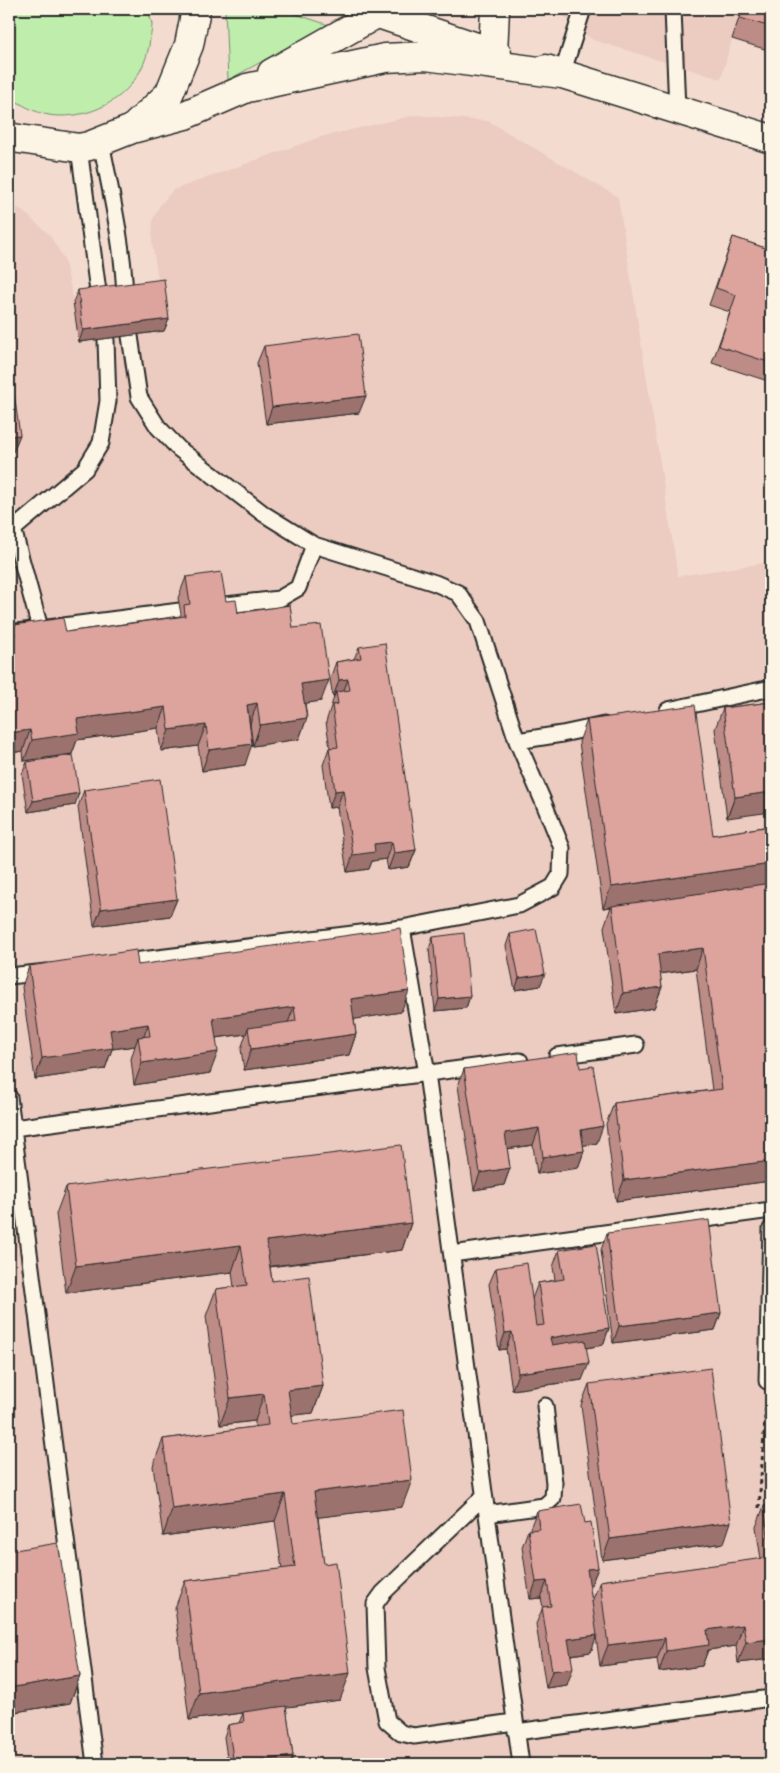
<svg xmlns="http://www.w3.org/2000/svg" width="780" height="1773" font-family="'Gochi Hand',sans-serif">
<style>
.built{fill:#eccbc0}
.green{fill:#beedac;stroke:#748c6c}
.lines{fill:none;stroke-linecap:round;stroke-linejoin:round}
.lane-casing{stroke:#2b2b2b;stroke-width:19}
.secondary-casing{stroke:#2b2b2b;stroke-width:31}
.path{stroke:#2b2b2b;stroke-width:3;stroke-dasharray:4 4;stroke-linecap:butt}
.lane{stroke:#fcf5e5;stroke-width:15}
.secondary{stroke:#fcf5e5;stroke-width:28}
.wall{fill:#be8c87;stroke:#2b2b2b}
.shaded-wall{fill:#9b726e;stroke:#2b2b2b}
.building{fill:#dda39d;stroke:#2b2b2b}
</style>
<rect width="100%" height="100%" fill="#f3dccf"/>
<filter id="ink" filterUnits="userSpaceOnUse"><feTurbulence type="fractalNoise" baseFrequency=".02" numOctaves="2"/><feDisplacementMap in="SourceGraphic" scale="10" xChannelSelector="R" yChannelSelector="G"/><feConvolveMatrix kernelMatrix="1 2 1 2 8 2 1 2 1" color-interpolation-filters="sRGB"/></filter>
<g filter="url(#ink)">
<path class="built" d="M555,9h216v42l-39,-12 -11,40 -128,-39z
M416,115l72,6 130,76 60,379 93,-14v1202h-762v-1559l10,3 30,26 15,25 10,43 86,-11 -8,-48 1,-24 7,-14 13,-15 147,-53z"/>
<path class="green" d="M9,9h139c1,5 3,10 4,15 0,5 -1,10 -2,15 -5,47 -45,78 -91,77 -19,0 -35,-10 -50,-19z
M225,9h55l49,16 -101,55z"/>
<g class="lines">
<defs>
<path id="lane" d="M673,9l4,101
M562,74l21,-65
M101,142c10,51 22,102 24,154
M79,148l20,151
M13,529l27,99
M9,533l76,-64 16,-26 7,-42 -2,-61
M217,606l62,-7 19,-11 16,-43
M9,633l171,-22
M668,710l103,-22
M517,741l45,-7 42,-9
M402,928l25,146 94,690
M117,963l285,-35 117,-23 34,-18 8,-13 1,-26 -19,-47 -26,-60 -39,-120 -20,-28 -23,-10 -121,-38 -50,-31 -85,-65 -21,-22 -19,-30 -9,-61
M9,976l38,-4
M557,1056l79,-11
M9,1097l86,667
M13,1128l507,-67
M452,1254l319,-44
M767,1381l4,-152
M484,1496l-101,97 -8,11 2,64 10,53 14,12 13,3 100,-14
M487,1514l57,-8 9,-8 1,-15 -9,-77
M516,1732l255,-34"/>
<path id="secondary" d="M364,9l133,45
M493,53l2,-44
M546,69l225,70
M272,73l106,-60 4,-4
M132,129l53,-14 62,-27 138,-30 41,-2 136,18
M9,136l4,2 66,10 10,-2 43,-17 37,-35 20,-49 7,-36"/>
</defs>
<use href="#lane" class="lane-casing"/>
<use href="#secondary" class="secondary-casing"/>
<path class="path" d="M759,1508l7,-104"/>
<use href="#lane" class="lane"/>
<use href="#secondary" class="secondary"/>
</g>
<path class="wall" d="M742,9h29v42l-39,-12z
M733,237l38,13v132l-59,-19 18,-51 -21,-7z
M78,290l91,29 -5,12 -85,11 -6,-40z
M264,346l95,67 -93,11 -9,-61z
M186,577l40,24 12,12 55,15 28,73 -16,2 2,15 -8,21 -46,7 -3,-22 -5,41 -43,6 -4,-25 -37,5 -3,-23 -81,12 -5,14 -48,7 -1,-10 -11,2 1,5 -4,11v-132l5,-12 52,7 114,-16 1,-2 -3,-16z
M359,647l57,203 -7,17 -21,3 -2,-11 -14,2 -3,8 -22,3 -10,-65 -8,1 -6,-43 6,-17h1l-4,-26 8,-25h-1l-3,-18 6,-17 18,-3z
M771,702l-44,116 -12,-89 8,-21z
M587,720l126,115 58,-9v355l-155,20 -10,-77 8,-21 98,-13 -16,-121 -36,5 2,13 -8,21 -38,6 -12,-87 7,-20 -8,1 -24,-166z
M27,762l48,43 -47,7 -6,-38z
M84,790l93,109 -7,17 -76,10 -16,-119z
M510,934l30,52 -25,4 -9,-44z
M433,937l37,59 -4,12 -31,3 -6,-62z
M138,965l263,47 -47,7 2,15 -7,21 -105,15 -3,-21 5,-15 -30,4 -6,35 -76,12 -3,-26 4,-13 -23,3 -7,20 -70,10 -13,-92 7,-21z
M580,1068l17,75 -14,2 1,6 -6,17 -41,6 -4,-29 -26,4 3,19 -6,17 -30,5 -16,-104 6,-17z
M66,1187l345,36 -9,27 -132,17 2,14 51,105 -10,27 -22,2 2,9 109,83 -84,10 22,183 -54,7 7,49 -3,8h-62l-4,-27 4,-12 11,-2 4,-10 -54,7 -14,-112 10,-27 97,-12 -7,-48 -112,15 -10,-70 10,-27 92,-12v-6l-35,4 -14,-109 10,-27 18,-2 -2,-15 -166,21 -10,-79z
M607,1233l114,80 -6,17 -102,13 -12,-93z
M559,1250l50,78 -6,17 -17,3 -4,32 -70,10 -6,-41 -7,1 -10,-66 7,-16 36,31 6,-16 17,-3 -2,-13z
M589,1384l135,159 -122,17 -21,-155z
M771,1505v154l-33,4 -2,-17 -28,4 -6,16 -43,6 -2,-13 -57,7 -4,-30 -5,16 -20,3 -4,30 -21,3 -10,-64 7,-17 -2,-9 -11,1 -8,-52 6,-17h3l-1,-2 7,-17 48,12 13,45 -7,17h-2l3,17 8,-21 161,-22 -5,-32 8,-21z
M9,1551l71,125 -10,27 -61,10z"/>
<path class="shaded-wall" d="M169,319l-5,12 -85,11 4,-12z
M366,396l-7,17 -93,11 6,-17z
M20,435l-7,17h-4v-16z
M348,679l-6,17 -6,-4 -2,5h-1l6,-17z
M329,680l-8,21 -27,4 7,-21z
M257,703l-7,21 -3,-19z
M166,707l-8,21 -81,12 -5,14 -48,7 8,-21 45,-21z
M307,718l-8,21 -46,7 7,-21z
M206,725l-8,21 -37,5 8,-21z
M30,730l-7,21 -14,2v-20z
M252,744l-7,21 -43,6 7,-21z
M13,758l-4,11v-10z
M343,790l-6,17 -8,1 6,-17z
M771,792v20l-44,6 8,-21z
M79,793l-4,12 -47,7 5,-11z
M392,842l-6,17 -14,2 -3,8 -22,3 6,-17 21,-11z
M416,850l-7,17 -21,3 6,-17z
M771,864v20l-168,24 8,-21z
M177,899l-7,17 -76,10 7,-17z
M703,948l-7,21 -46,6 8,-21z
M545,974l-5,12 -25,4 4,-12z
M662,987l-8,21 -38,6 7,-21z
M409,991l-8,21 -57,9 7,-22z
M470,996l-4,12 -31,3 4,-12z
M294,1007l-8,21h-38l-2,6 -40,5 7,-21z
M148,1024l-7,22 -3,-9 -3,9 -23,3 -7,20 -70,10 7,-21 68,-28z
M356,1034l-7,21 -105,15 7,-21z
M218,1052l-8,21 -76,12 8,-22z
M603,1126l-6,17 -22,4 6,-17z
M539,1128l-6,17 -34,5 6,-17z
M584,1151l-6,17 -41,6 6,-17z
M771,1161v20l-155,20 8,-21z
M510,1168l-6,17 -30,5 6,-17z
M411,1223l-9,27 -146,18 10,-27z
M241,1245l-9,27 -166,21 10,-27z
M721,1313l-6,17 -102,13 6,-17z
M609,1328l-6,17 -59,10 6,-17z
M512,1332l-6,17 -7,1 6,-17z
M589,1363l-7,17 -70,10 6,-17z
M323,1386l-10,27 -35,4 10,-27z
M264,1394l-9,27 -35,4 10,-27z
M412,1480l-10,27 -97,12 9,-27z
M285,1494l-10,27 -112,15 9,-27z
M731,1522l-7,21 -122,17 8,-21z
M598,1568l-7,17 -10,1 6,-17z
M547,1581l-6,17 -11,1 6,-17z
M743,1625l-7,21 -28,4 -6,16 -43,6 7,-21 41,-21z
M597,1635l-6,17 -29,4 6,-17z
M665,1638l-8,21 -57,7 8,-21z
M771,1639v20l-33,4 8,-21z
M573,1668l-6,17 -21,3 6,-17z
M350,1673l-10,27 -151,20 10,-27z
M80,1676l-10,27 -61,10v-11l5,-15z
M293,1756l-3,8h-54z"/>
<path class="building" d="M743,9h28v18l-31,-9z
M733,237l38,13v113l-52,-17 17,-51 -20,-7z
M164,279l5,40 -86,11 -5,-40z
M358,334l8,62 -94,11 -8,-61z
M13,387l7,48 -11,1v-48z
M221,572l5,29 10,-1 2,13 52,-8 3,23 28,-3 8,55 -28,4 6,34 -47,7 -3,-22 -10,2 5,39 -43,6 -3,-25 -37,5 -3,-23 -89,12 2,14 -47,7 -2,-10 -21,3 4,25 -4,1v-122l6,-1 -1,-11 49,-7 3,14 119,-16 -1,-11 6,-1 -4,-27z
M385,643l31,207 -22,3 -2,-11 -18,2 1,8 -22,3 -10,-65 -8,1 -6,-43 9,-1 -6,-42 6,-1 -2,-12 14,-2 -2,-11 -9,1 -3,-18 25,-4 -2,-11z
M771,702v90l-36,5 -12,-89z
M695,705l18,130 58,-9v38l-160,23 -24,-167z
M73,755l6,38 -46,8 -6,-39z
M160,779l17,120 -76,10 -17,-119z
M771,883v278l-147,19 -10,-77 108,-14 -19,-141 -45,6 4,33 -39,6 -11,-87z
M400,928l9,63 -58,8 5,35 -105,15 -3,-21 48,-7 -2,-14 -81,11 5,34 -76,11 -4,-26 12,-1 -2,-12 -38,6 3,18 -71,10 -13,-92 107,-16 2,15z
M536,929l9,45 -26,4 -9,-44z
M464,933l6,63 -31,3 -6,-62z
M578,1052l2,16 13,-2 10,60 -22,4 3,21 -41,6 -4,-29 -34,5 5,35 -30,5 -16,-104z
M401,1145l10,78 -145,18 6,40 37,-5 14,110 -35,4 5,34 110,-14 9,70 -98,12 10,72 12,-2 14,111 -151,20 -14,-112 110,-14 -10,-73 -113,15 -9,-70 105,-14 -4,-31 -34,4 -14,-109 31,-4 -6,-40 -165,21 -10,-79z
M709,1220l12,93 -102,13 -12,-93z
M596,1244l13,84 -59,10 2,7 33,-5 4,23 -71,10 -6,-41 -7,1 -9,-65 31,-5 9,63 8,-1 -6,-42 26,-4 -5,-29z
M711,1368l20,154 -121,17 -21,-155z
M581,1504l4,19 6,-1 7,46 -11,1 10,66 -29,4 5,29 -21,3 -10,-64 9,-1 -4,-25 -11,1 -8,-52 11,-1 -2,-18z
M771,1505v134l-25,3 -3,-17 -36,5 2,15 -43,6 -1,-13 -57,7 -8,-64 171,-24 -7,-51z
M58,1543l22,133 -66,11 -5,-35v-101z
M286,1706l7,50 -59,8 -6,-39 16,-3 -1,-10z"/>
</g>
<rect width="780" height="1773" fill="none" stroke="#fcf5e5" stroke-width="30"/>
<rect x="15" y="15" width="750" height="1743" fill="none" stroke="#2b2b2b" stroke-width="2" filter="url(#ink)"/>
</svg>
